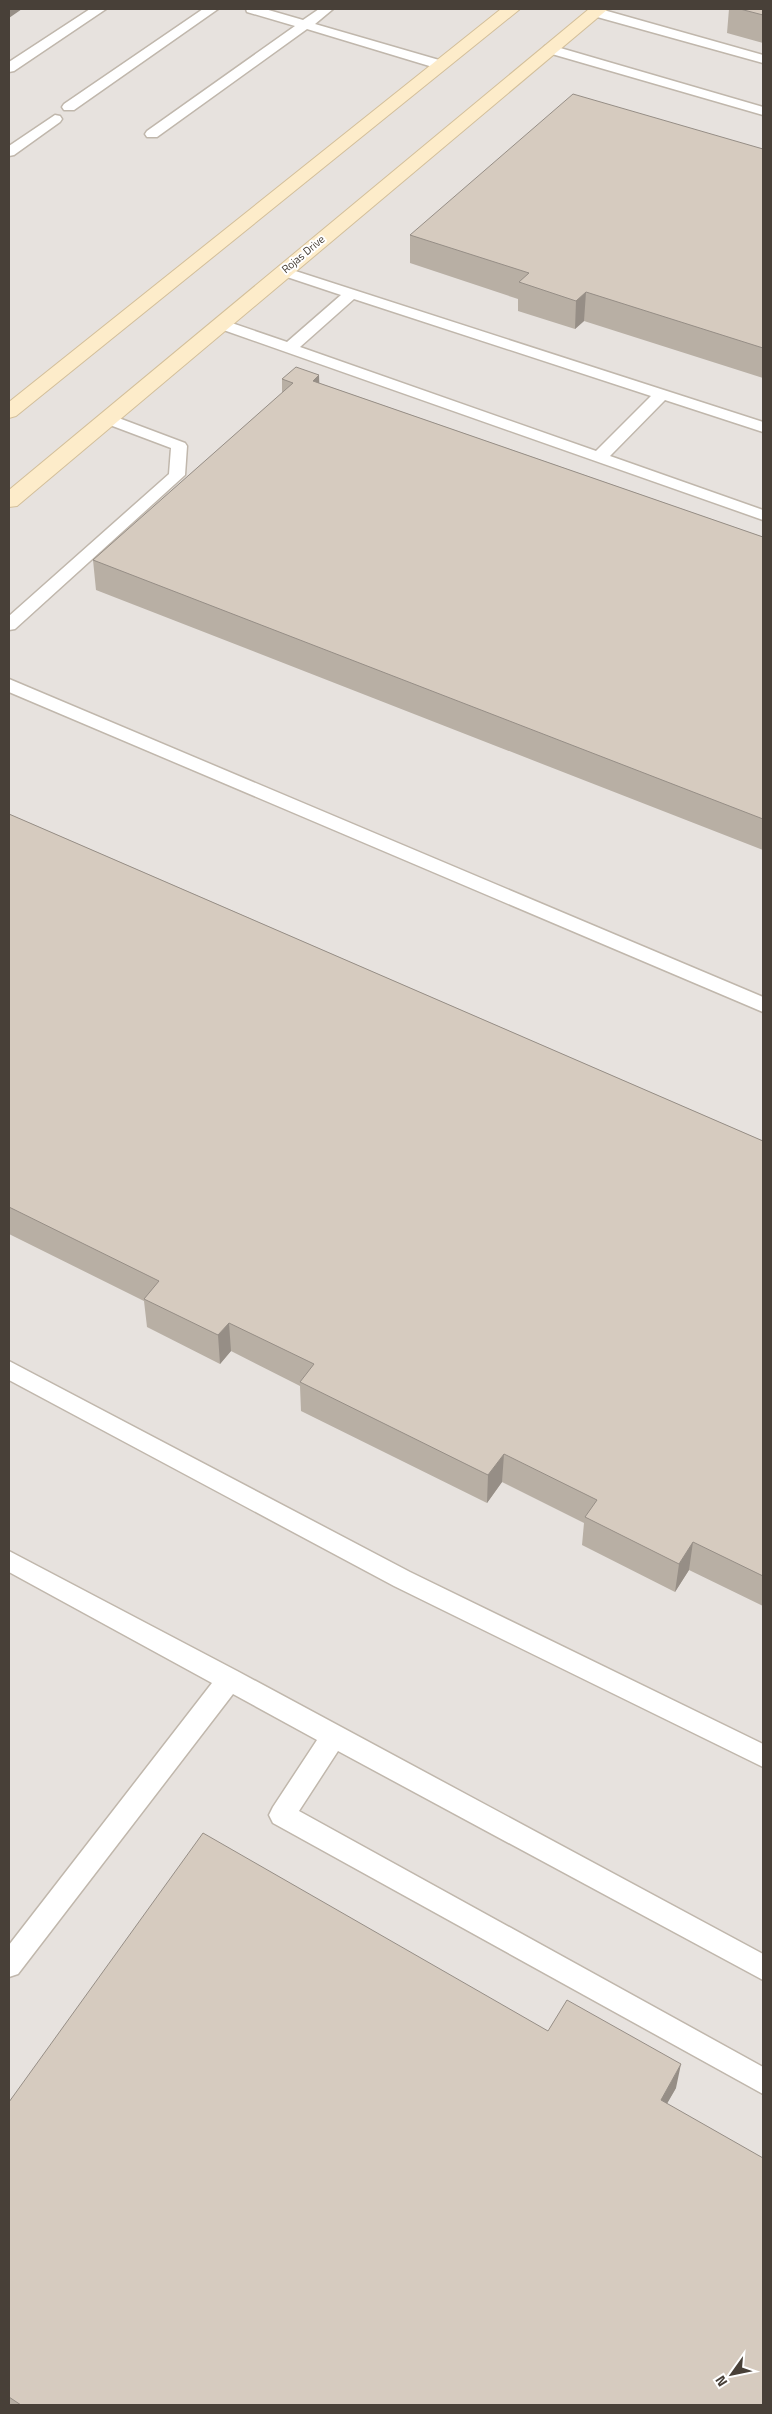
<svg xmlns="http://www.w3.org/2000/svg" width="772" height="2414" font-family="'Titillium Web',sans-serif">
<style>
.industrial{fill:#e7e2de}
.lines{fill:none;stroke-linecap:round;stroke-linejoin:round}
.service-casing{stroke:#c0b7ac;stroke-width:3}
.secondary-casing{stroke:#d3bf9a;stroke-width:2}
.service{fill:#fff;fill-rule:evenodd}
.secondary{fill:#fdecca;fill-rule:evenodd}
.wall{fill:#b8afa4}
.shaded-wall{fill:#968e86}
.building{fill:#d6cbbf;stroke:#968e86}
.labels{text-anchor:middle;stroke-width:4;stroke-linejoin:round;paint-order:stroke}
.far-street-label{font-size:11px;fill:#484038;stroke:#fff}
</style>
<rect width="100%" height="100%" fill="#f4f0e9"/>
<path class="industrial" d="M9,9h754v2396h-754z"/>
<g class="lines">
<defs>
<path id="service" d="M90,9h16l-92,62 -5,1v-10z
M203,9h15l-144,101h-10l-2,-3 2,-3z
M246,9h19l38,11 16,-11h14l-18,15 131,38 2,3 -7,4 -5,-1 -129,-39 -150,108h-10l-2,-3 2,-3 148,-105 -48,-14z
M590,9h10l163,46v8l-173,-48 -2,-3z
M550,45l213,62v8l-218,-63 -2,-3 2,-3z
M55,115l5,1 2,3 -2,3 -46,33 -5,1v-10z
M283,267l480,155v10l-98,-32 -55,56 153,54v10l-548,-193 -3,-3 8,-5 67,23 54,-47 -63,-21 -2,-3 2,-3zM354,299l297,97 -55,55 -296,-104z
M108,414l77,29 2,3 -2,29 -170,154 -6,1v-14l160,-142 2,-26 -69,-26 -2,-3 2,-3z
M9,679l754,318v15l-754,-320z
M9,1361l401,211 353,172v23l-369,-181 -385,-206z
M9,1551l230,121 524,282v26l-425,-229 -39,60 464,256v27l-490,-271 -4,-8 4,-8 44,-67 -84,-46 -215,280 -9,3v-32l203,-262 -203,-111z"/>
<path id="secondary" d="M501,9h19l-504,407 -7,2v-16z
M589,9h19l-591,497 -8,1v-17z"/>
</defs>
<use href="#service" class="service-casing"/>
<use href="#secondary" class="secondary-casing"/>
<use href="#service" class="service"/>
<use href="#secondary" class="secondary"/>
</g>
<path class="wall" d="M729,9h34v34l-36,-10z
M763,149v229l-179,-57 -9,8 -57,-18v-12l-108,-36v-28z
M319,375v8l444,154v313l-667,-260 -3,-30 189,-167v-14z
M9,814l754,327v465l-74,-36 -14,22 -93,-47 2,-22 -82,-41 -15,21 -186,-92 -1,-25 -69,-35 -11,13 -73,-37 -3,-26 -135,-67z
M548,2031l128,57 -9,15 96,302h-754v-303z"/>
<path class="shaded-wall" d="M9,9h13l-13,9z
M586,292l-2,29 -9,8 1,-28z
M319,375l1,29 -7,-23z
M229,1323l2,28 -11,13 -2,-29z
M504,1454l-2,28 -15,21 1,-28z
M693,1542l-4,28 -14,22 4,-28z
M681,2064l-5,24 -20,35 5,-23z"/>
<path class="building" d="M740,9h23v6z
M573,94l190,55v199l-177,-56 -10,9 -57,-19 10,-9 -119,-38z
M296,367l23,8 -6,6 450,156v282l-670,-259 200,-177 -11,-4z
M9,814l754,327v435l-70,-34 -14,22 -94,-47 12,-17 -93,-46 -16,21 -188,-93 14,-18 -85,-41 -11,12 -74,-36 15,-18 -150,-74z
M203,1833l345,198 19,-31 114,64 -20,36 102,58v247h-742l-12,-8v-295z"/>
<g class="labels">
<g class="far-street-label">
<text transform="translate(303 254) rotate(-40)" y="4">Rojas Drive</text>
</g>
</g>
<rect width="772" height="2414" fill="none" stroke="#484038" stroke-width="20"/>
<g transform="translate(732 2374) rotate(237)" stroke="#ffffff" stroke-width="4" paint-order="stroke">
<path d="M0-4L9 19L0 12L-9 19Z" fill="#484038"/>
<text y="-8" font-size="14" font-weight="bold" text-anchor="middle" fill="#484038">N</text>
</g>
</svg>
